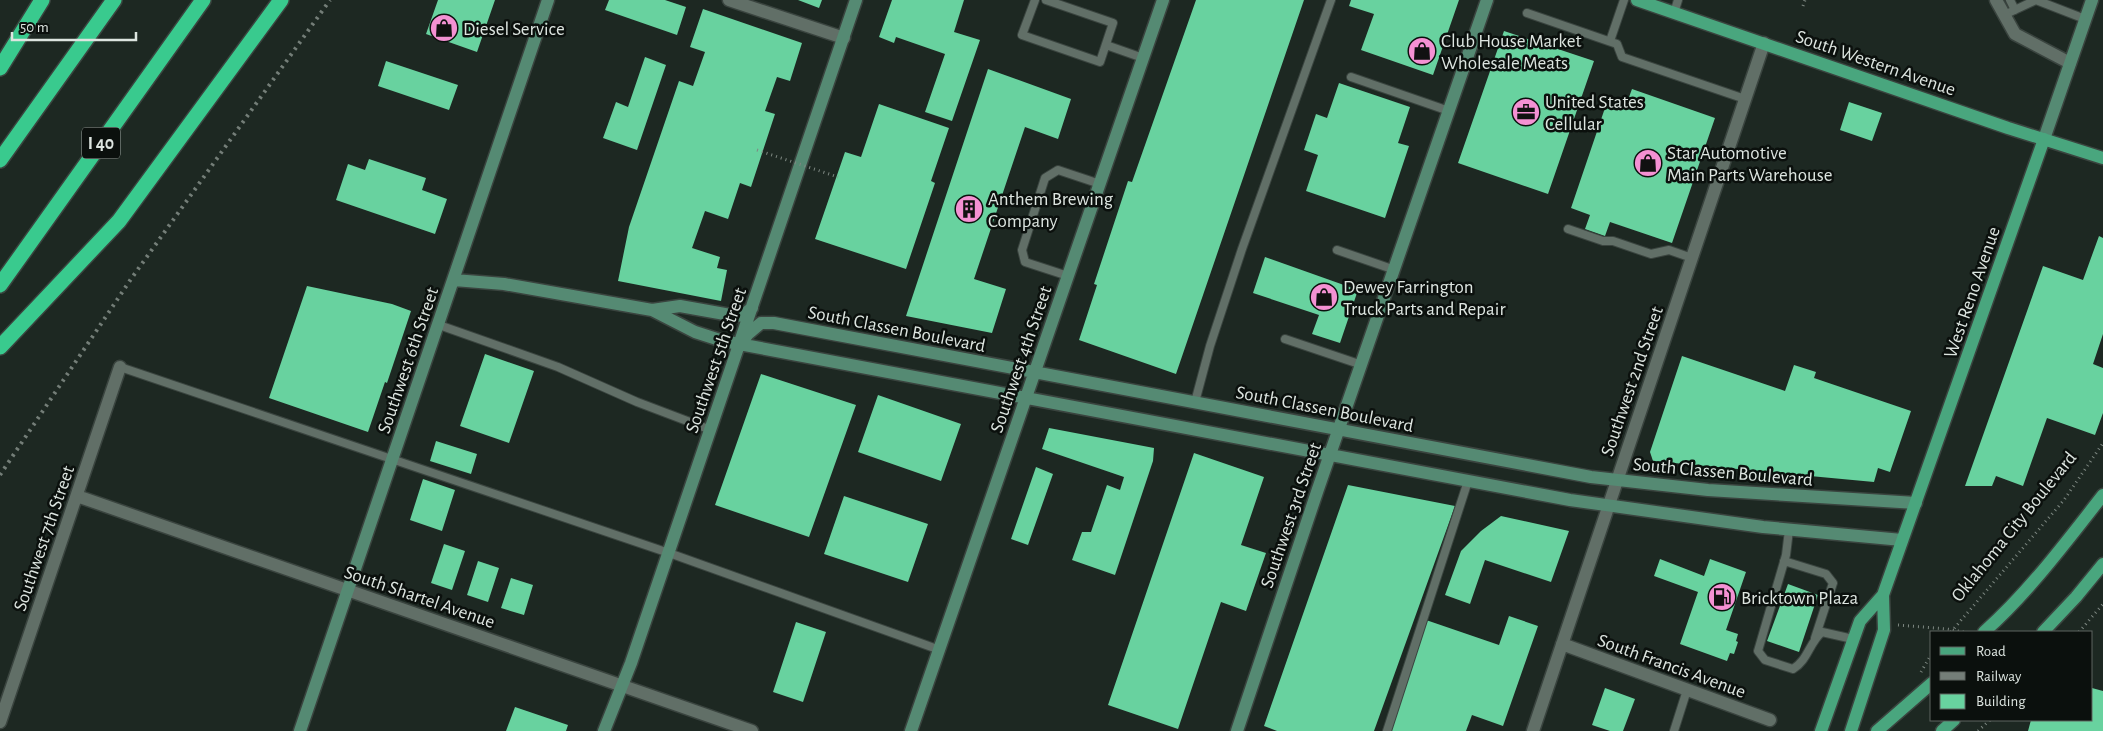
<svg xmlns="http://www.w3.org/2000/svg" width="2103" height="731" font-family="'Alegreya Sans',sans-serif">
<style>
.building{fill:#68d29f}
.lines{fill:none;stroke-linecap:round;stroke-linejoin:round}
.lane-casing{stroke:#3a443f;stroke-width:10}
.street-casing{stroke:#3a443f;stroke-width:15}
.secondary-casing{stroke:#3a443f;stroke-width:15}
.primary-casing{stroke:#3a443f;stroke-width:15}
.highway-casing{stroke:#3a443f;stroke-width:18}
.path{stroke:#7e8882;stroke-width:3;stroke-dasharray:1 4;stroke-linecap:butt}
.lane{stroke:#616f67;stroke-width:8}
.street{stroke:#616f67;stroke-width:12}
.secondary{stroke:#558a73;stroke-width:12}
.primary{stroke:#49a67e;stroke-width:12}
.highway{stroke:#39ca8e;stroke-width:15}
.rail{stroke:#747e78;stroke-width:4;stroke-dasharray:2.5 5;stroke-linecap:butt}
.path-bridge{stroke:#7e8882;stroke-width:3;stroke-dasharray:1 4;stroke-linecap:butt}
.labels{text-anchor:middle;stroke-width:5;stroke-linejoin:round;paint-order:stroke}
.shield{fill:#0b100d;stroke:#9ea5a1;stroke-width:1}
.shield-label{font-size:18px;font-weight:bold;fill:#dde5e0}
.poi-label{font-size:19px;fill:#dde5e0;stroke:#0b100d;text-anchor:start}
.street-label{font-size:19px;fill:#dde5e0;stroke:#0b100d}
</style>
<rect width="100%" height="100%" fill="#1d2822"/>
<path class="building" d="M438,0h57l-18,52 -51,-18z
M609,0h56l21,7 -9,28 -72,-25z
M798,0h24l-3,8z
M892,0h72l-10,32 26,8 -28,81 -27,-9 20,-58 -49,-17 -2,6 -15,-6z
M1196,0h108l-128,374 -97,-34 18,-55 -3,-1 34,-103 4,1z
M1351,0h108l-26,75 -72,-25 13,-36 -25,-8z
M703,9l99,34 -12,38 -13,-4 -12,34 10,3 -24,73 -11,-4 -12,36 -23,-8 -13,37 28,9 -3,11 10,2 -6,31 -103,-20 11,-54 50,-146 14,5 12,-34 -15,-5z
M1504,31l90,30 -46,133 -90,-31z
M645,57l21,8 -29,85 -34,-12 13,-36 12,5z
M386,61l72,24 -9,25 -71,-24z
M988,69l83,30 -13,40 -33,-12 -51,152 32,10 -14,44 -86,-17z
M1339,83l71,24 -12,36 11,3 -24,72 -79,-27 12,-36 -14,-5 12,-36 11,4z
M1632,89l83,29 -43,125 -62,-21 -5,14 -20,-7 5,-14 -19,-7 36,-106 18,6z
M1849,102l33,11 -10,28 -32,-11z
M879,104l70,24 -18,53 4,2 -29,86 -91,-30 30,-87 16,5z
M369,159l57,19 -4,12 25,9 -12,35 -99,-34 12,-36 17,6z
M2099,236l4,2v96l-10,30 10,4v45l-8,22 -48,-17 -24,68 -27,-10 -4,10h-27l78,-220 40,14z
M1265,257l93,33 -18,53 -28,-9 7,-19 -66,-22z
M307,286l85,18 19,7 -24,72 -2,-1 -17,50 -99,-34z
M485,354l49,17 -25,72 -49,-17z
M1682,356l103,35 9,-26 22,7 -2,6 97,33 -21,61 -12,-4 -4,14 -221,-21 -3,-9z
M761,374l95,31 -47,132 -94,-32z
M878,395l83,29 -20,57 -83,-29z
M1049,428l105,20 -1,13 -38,114 -43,-15 10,-28h9l16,-47 13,5 4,-13 -82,-28z
M436,441l41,13 -6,20 -41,-13z
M1194,453l70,24 -23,68 25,8 -20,58 -25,-9 -43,127 -70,-24z
M1036,467l17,7 -25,71 -17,-6z
M423,479l32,11 -13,41 -32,-11z
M1348,485l107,21 -81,225h-97l-13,-5z
M844,496l84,28 -20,58 -84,-28z
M1501,516l68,15 -18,51 -66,-22 -15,44 -25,-9 16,-44 20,-20z
M444,544l21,7 -13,39 -21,-7z
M1660,559l44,17 6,-17 36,13 -20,58 12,4 -2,7 2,1 -4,12 -4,-1 -3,8 -47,-17 18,-52 -44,-16z
M478,561l21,7 -11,34 -21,-7z
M511,578l22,7 -9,30 -23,-7z
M1788,584l30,11 -19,57 -32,-11z
M1509,616l29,10 -35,100 -31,-11 -6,16h-77l37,-111 73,25z
M796,622l30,10 -23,70 -30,-10z
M1605,688l30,11 -12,32h-13l-18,-6z
M2092,688l11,3v40h-75l3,-11h61z
M515,707l53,18 -2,6h-60z"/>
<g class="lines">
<defs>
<path id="lane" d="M1035,0l-13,35 78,27 13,-39 -67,-23
M2010,0l5,10
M1527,13l90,31 5,13 123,42
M1674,13l4,-13
M2004,15l32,-15 49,19
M1610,41l14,-41
M1106,45l37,13
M1351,77l98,34
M1568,229l35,12h10l38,13 18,-4 23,8
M1337,250l58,20
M1068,276l-43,-14 -3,-12 23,-72 13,-8 42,14
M439,325l119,42 79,35 74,28
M1285,339l77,26
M120,367l549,186 271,97
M1195,402l15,-56 32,-97 89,-249
M1789,530l-3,25 -28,96 7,9 28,9c15,-9 16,-26 29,-37l31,7
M1784,561l42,13 7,9 -18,55
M1387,731l81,-250
M1674,731l13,-41"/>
<path id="street" d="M729,0l115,38
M1996,0l19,34 55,29
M77,496l675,235
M1562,644l208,76
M0,722l120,-355
M1533,731l231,-688"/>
<path id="secondary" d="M2044,139l48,-139
M454,280l50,4 148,26 28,-4 56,10 7,-1 9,-7
M652,310l43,22 28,9 847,159 193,27 139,13
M740,344l8,-10 13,-11h13l817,154 117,13 208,13
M300,731l248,-731
M604,731l27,-68 225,-663
M911,731l252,-731
M1237,731l81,-242 169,-489"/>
<path id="primary" d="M1637,0l371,128 95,30
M1984,632c45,-40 82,-90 119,-137
M2043,632l33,-35 27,-33
M1821,731l39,-110 23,-26 161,-456
M1851,731l33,-101 -1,-35
M1877,731l55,-48
M1942,731l12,-11"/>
<path id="highway" d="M0,68l42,-68
M0,160l114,-160
M0,285l203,-285
M0,347l119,-126 162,-221"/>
</defs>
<use href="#lane" class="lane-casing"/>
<use href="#street" class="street-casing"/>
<use href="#secondary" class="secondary-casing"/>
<use href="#primary" class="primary-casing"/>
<use href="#highway" class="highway-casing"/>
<path class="path" d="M1803,6l2,-6
M1898,625l49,4 17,3
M1951,632l113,-132 39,-57
M2079,632l24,-28
M1921,672l11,-19
M1978,731l12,-11"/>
<use href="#lane" class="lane"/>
<use href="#street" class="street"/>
<use href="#secondary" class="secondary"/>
<use href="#primary" class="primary"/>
<use href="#highway" class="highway"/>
<path class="rail" d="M0,475l131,-196 199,-279"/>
<path class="path-bridge" d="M757,150l81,27"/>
</g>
<defs>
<symbol id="shop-disc" viewBox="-11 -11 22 22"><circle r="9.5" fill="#f491d3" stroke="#0b100d"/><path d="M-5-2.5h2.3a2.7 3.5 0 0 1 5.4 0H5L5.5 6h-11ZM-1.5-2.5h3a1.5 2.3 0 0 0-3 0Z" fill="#111"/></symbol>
<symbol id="office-disc" viewBox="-11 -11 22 22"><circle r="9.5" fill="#f491d3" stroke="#0b100d"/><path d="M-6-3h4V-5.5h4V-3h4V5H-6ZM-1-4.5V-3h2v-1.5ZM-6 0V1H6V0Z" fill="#111"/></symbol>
<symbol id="building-disc" viewBox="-11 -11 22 22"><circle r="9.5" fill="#f491d3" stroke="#0b100d"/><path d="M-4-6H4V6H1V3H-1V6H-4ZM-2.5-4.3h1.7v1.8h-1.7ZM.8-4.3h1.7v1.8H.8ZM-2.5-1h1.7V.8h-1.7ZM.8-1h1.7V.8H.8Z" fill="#111"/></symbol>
<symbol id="fuel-disc" viewBox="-11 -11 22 22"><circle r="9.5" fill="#f491d3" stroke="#0b100d"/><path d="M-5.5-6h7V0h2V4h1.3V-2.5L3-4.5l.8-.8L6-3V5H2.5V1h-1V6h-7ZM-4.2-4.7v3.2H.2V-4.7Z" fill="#111"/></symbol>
</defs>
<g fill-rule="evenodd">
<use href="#shop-disc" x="428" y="12" width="32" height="32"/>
<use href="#shop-disc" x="1406" y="35" width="32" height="32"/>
<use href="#office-disc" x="1510" y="96" width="32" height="32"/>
<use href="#shop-disc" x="1632" y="147" width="32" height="32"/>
<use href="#building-disc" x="953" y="193" width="32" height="32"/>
<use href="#shop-disc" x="1308" y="281" width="32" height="32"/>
<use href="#fuel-disc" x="1706" y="581" width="32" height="32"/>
</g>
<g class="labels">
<rect class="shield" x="82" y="127.5" width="38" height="31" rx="4"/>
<g class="shield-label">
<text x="101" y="149">I 40</text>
</g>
<g class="poi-label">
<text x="463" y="35">Diesel Service</text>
<text x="1441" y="47">Club House Market<tspan x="1441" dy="22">Wholesale Meats</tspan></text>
<text x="1545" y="108">United States<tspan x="1545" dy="22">Cellular</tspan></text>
<text x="1667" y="159">Star Automotive<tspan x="1667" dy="22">Main Parts Warehouse</tspan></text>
<text x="988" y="205">Anthem Brewing<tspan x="988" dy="22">Company</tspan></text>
<text x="1343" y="293">Dewey Farrington<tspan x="1343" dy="22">Truck Parts and Repair</tspan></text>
<text x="1741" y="604">Bricktown Plaza</text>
</g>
<g class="street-label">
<text transform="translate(1876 62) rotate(19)" y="7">South Western Avenue</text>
<text transform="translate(1971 292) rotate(-71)" y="7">West Reno Avenue</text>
<text transform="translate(897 328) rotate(11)" y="7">South Classen Boulevard</text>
<text transform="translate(1020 359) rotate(-71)" y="7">Southwest 4th Street</text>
<text transform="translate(407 360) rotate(-71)" y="7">Southwest 6th Street</text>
<text transform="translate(715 360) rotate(-71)" y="7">Southwest 5th Street</text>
<text transform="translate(1631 381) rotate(-71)" y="7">Southwest 2nd Street</text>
<text transform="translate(1325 408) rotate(11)" y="7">South Classen Boulevard</text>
<text transform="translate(1723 471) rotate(5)" y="7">South Classen Boulevard</text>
<text transform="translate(1290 515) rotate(-71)" y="7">Southwest 3rd Street</text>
<text transform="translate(2013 526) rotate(-51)" y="7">Oklahoma City Boulevard</text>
<text transform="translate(43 538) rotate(-71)" y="7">Southwest 7th Street</text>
<text transform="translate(420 596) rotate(19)" y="7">South Shartel Avenue</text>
<text transform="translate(1672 665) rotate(20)" y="7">South Francis Avenue</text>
</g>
</g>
<rect x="1930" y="631" width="162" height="90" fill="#0b100d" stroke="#5f6561"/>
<rect x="1940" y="647" width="25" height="8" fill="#49a67e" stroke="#5f6561"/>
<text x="1976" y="656" font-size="15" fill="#dde5e0">Road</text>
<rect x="1940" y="672" width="25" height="8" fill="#747e78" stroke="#5f6561"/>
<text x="1976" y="681" font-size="15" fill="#dde5e0">Railway</text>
<rect x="1940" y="694" width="25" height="15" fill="#68d29f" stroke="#5f6561"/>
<text x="1976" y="706" font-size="15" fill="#dde5e0">Building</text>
<path d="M12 32v8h124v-8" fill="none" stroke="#dde5e0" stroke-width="2.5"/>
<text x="20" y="32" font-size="15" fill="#dde5e0" stroke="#0b100d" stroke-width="4" paint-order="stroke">50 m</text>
</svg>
